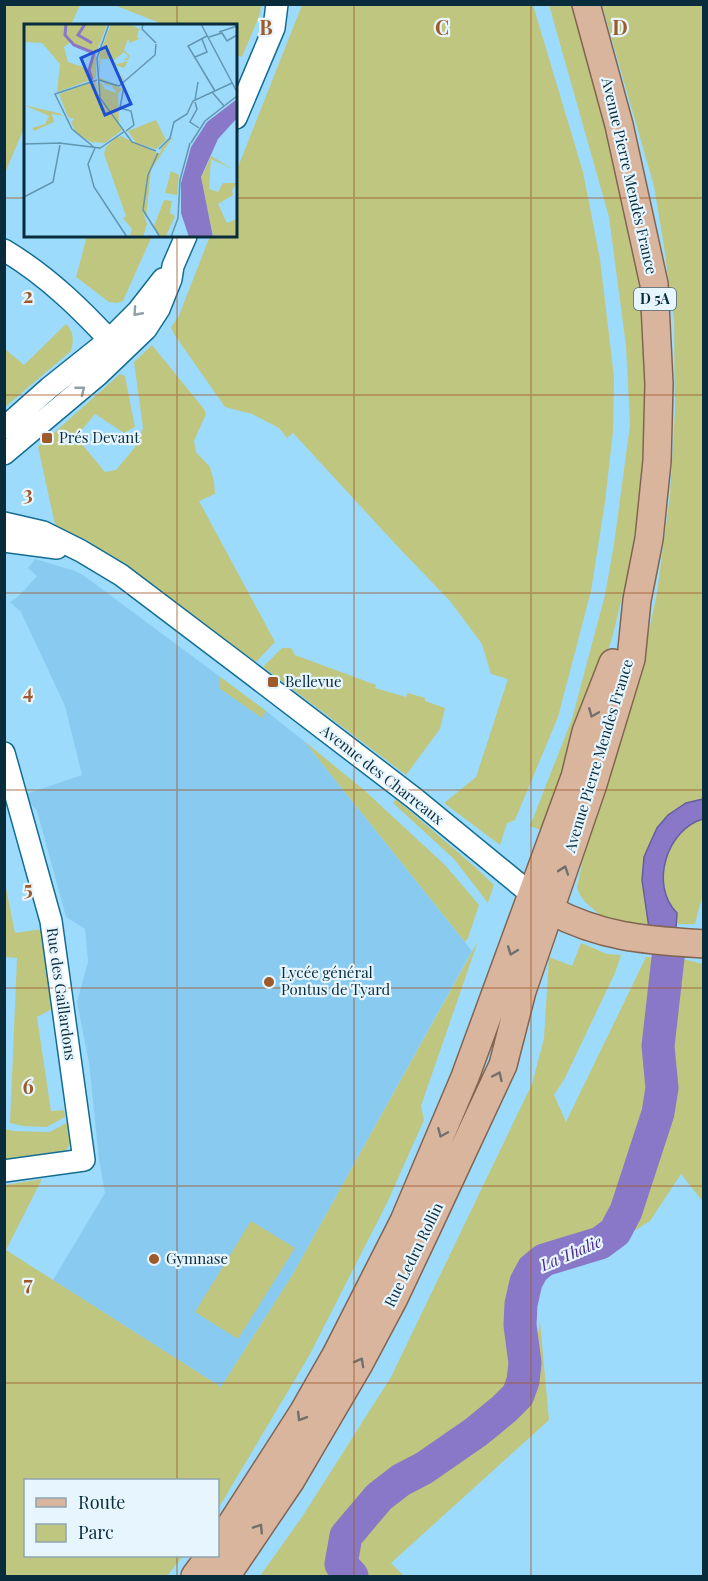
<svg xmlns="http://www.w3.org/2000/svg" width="708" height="1581" font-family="'Playfair Display',serif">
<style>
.built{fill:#89cbf0}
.green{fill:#bfc680}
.water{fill:#8977c7;stroke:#63609d;stroke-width:1.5}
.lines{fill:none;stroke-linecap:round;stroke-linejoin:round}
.river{stroke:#8977c7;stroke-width:33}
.minor-casing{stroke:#136d93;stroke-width:24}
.major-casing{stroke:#816551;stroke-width:30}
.minor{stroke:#fff;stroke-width:21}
.major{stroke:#dab59e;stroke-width:27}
.oneway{stroke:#90a0a7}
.oneway2{stroke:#72706d}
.grid{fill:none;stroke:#9e5a2b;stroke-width:1.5;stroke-opacity:0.55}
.poi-dot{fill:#9e5a2b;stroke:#e6f5fe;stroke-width:2}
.labels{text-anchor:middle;stroke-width:4.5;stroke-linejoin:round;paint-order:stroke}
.shield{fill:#e6f5fe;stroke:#4b6876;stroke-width:1.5}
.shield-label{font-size:14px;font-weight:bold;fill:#092c3c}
.street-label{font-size:15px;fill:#092c3c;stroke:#e6f5fe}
.poi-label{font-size:15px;fill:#092c3c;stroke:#e6f5fe;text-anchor:start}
.water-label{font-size:16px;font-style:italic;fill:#4a2b8a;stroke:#e6f5fe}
.inset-river{fill:none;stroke:#8977c7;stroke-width:3}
.inset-road{fill:none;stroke:#6295b0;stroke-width:1.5}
.view{fill:#1d4ed8;fill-opacity:0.15;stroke:#1d4ed8;stroke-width:3}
.inset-edge{fill:none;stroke:#092c3c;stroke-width:3}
.grid-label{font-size:20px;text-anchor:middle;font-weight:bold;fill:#9e5a2b;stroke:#e6f5fe;stroke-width:4.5;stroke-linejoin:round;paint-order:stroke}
</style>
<rect width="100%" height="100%" fill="#9ddbfd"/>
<path class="built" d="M35,559l40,12 8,4 183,136 38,30 168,210 -179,323 -72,113 -168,-107 52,-87 -6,-33 -10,-97 -12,-61 11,-40 -3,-33 -19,-12 -29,-106 -14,-16 59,-20 -17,-69 -44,-94 -11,-10 8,-5 19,-21 -9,-8z"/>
<path class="green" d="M5,4l75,1 -9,20 -45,1 -1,100 -20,47z
M114,5l147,-1v1l-1,9 -18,43 -6,-2v-29l-71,-1z
M302,5h231l50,167 17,87 14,118 -1,55 -8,70 -14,89 -33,126 -43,103 -8,3 -7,22 -56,-42 32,-26 32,-98 -17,-5 -9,-30 -32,-43 -51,-53 -106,-115 -6,5 -8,-10 -27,-14 -27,-7 -51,-73 -3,-7 7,-9 32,-82h26v-64z
M549,5h24l58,219 11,74 3,65 -1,77 -7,80 -9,53 -17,69 -35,89 -35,99 -11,-4 42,-107 33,-124 9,-51 16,-119 -4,-79 -17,-129z
M602,5h101v794l-17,4 -29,25 -10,22 -3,7 -2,23 7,48 -32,-5 -17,-8 -15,-13 -5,-7 -3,-7 9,-44 53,-166 18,-85 13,-98 5,-83 -1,-92 -10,-74 -10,-60z
M87,236h65l-29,65 -6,2 -8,-1 -33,-25z
M66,324c8,8 8,16 5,27l-66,56v-58l19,16z
M152,345l52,64 2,5 -12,27 2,11 14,15 4,14 1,13 -16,7 76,141 -19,20 -169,-122 -31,-11 -18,-82 82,-73 5,2 10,51 -11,6 -29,-19 -19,23 29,35 11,-2 20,-24 7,-18 -9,-66z
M282,648h9l4,7 81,30 -1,3 31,9 2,-4 17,5v3l20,7 -5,21 -34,46 -143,-108z
M219,676l47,35 -4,7 -43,-30z
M304,741l60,49 81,75 34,40 -11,33 -3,4z
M396,799l79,68 19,18 -6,18 -34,-44 -61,-56z
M703,819v74l-8,31h-19l1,-11c-27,-28 -10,-84 26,-94z
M4,878l11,55 28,-4 9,80 -15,8 14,94 13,-1 1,7 -18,10 -24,-1 -13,-3 7,-165 -12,-1z
M478,941l-57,165 3,14 -37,83 -78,153 -91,153v-29h-192v76h157l-16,20h-162v-391l37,-6 -36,71 215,137 72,-113z
M581,943l26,11 14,1 -6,18 -50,105 -11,17 12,27 80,-165h11l-8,76 4,54 -8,33 -29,79 -14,31 -23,8 -42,17 -15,14 -6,27 -3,27 5,38 -2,18 -9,17 -28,22 -57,39 -43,26 -37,42 -11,38 9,13h-80l42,-59 89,-140 141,-293 12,-46 5,-81 23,9z
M679,958l24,6v238l-22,-28 -31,47 -18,11 39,-119 1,-23 -5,-33 2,-37z
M68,1122c2,14 6,24 -7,33l-56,8v-34l8,2 37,1z
M251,1221l44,27 -57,91 -43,-27z
M540,1321l9,99 -158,143 13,13h-39l-14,-11 5,-20 21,-28 23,-23 111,-77 17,-20z"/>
<path class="water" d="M703,799v20c-36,10 -54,66 -26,94l-1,15h-27l-7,-48 2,-23 3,-7 10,-22 11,-13 18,-12z"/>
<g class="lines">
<path class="river" d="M352,1576l-11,-12 5,-28 33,-39 22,-17 23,-12 52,-36 28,-23 14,-14 5,-14 2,-18 -5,-38 1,-21 5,-22 7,-13 11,-9 56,-17 15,-11 11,-21 32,-98 4,-25 -4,-42 10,-88"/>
<defs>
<path id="minor" d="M236,118l38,-90 3,-24
M4,250c45,27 79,61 114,99
M4,428l45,-40 60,-48 29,-29 25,-32
M4,454l94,-79 48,-46 13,-20 12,-30 2,-13 13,-30
M4,523l39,9 38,19 40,24 132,100 161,123 128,105
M4,541l53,7
M4,753l47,168 33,239 -80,11"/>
<path id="major" d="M550,910c53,28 96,30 154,34
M218,1545l86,-134 32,-56 68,-134 61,-144 110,-300 11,-45 27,-69
M195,1576l15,-20
M226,1576l65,-96 68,-116 34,-64 34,-72 76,-163 19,-74 71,-207 38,-125 6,-59 12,-61 8,-78 2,-77 -5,-100 -35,-159 -33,-121"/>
</defs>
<use href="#minor" class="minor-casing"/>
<use href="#major" class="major-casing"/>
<use href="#minor" class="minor"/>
<use href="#major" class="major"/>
</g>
<defs><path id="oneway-chevron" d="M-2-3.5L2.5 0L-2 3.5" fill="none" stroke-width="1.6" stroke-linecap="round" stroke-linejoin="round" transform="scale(1.5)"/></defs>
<g class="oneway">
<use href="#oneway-chevron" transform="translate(137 312) rotate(132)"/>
<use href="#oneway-chevron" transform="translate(81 390) rotate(-39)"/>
</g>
<g class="oneway2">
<use href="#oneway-chevron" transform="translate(593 713) rotate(112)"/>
<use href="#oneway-chevron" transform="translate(564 870) rotate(-71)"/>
<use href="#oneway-chevron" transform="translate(512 951) rotate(110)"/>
<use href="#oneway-chevron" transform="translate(498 1076) rotate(-65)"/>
<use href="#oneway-chevron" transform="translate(442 1133) rotate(113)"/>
<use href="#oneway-chevron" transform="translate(360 1362) rotate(-61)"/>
<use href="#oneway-chevron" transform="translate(301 1417) rotate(122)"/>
<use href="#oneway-chevron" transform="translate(259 1528) rotate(-57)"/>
</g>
<path class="grid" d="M177,4v22M354,4v1572M531,4v1572M4,198h22M236,198h468M177,236v1244M4,395h700M4,593h700M4,790h700M4,988h700M4,1186h700M4,1383h700M177,1556v20"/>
<g class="poi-dot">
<rect x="41" y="432" width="12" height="12" rx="3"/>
<rect x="267" y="676" width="12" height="12" rx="3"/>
<circle cx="269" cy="982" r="6"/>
<circle cx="154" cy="1259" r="6"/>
</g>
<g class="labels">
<rect class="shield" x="634" y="288" width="42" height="22" rx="4.5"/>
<g class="shield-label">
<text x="655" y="304">D 5A</text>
</g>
<g class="street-label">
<text transform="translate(629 176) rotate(77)" y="5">Avenue Pierre Mendès France</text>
<text transform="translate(599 756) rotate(-73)" y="5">Avenue Pierre Mendès France</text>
<text transform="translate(382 775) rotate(38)" y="5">Avenue des Charreaux</text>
<text transform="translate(61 994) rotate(82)" y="5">Rue des Gaillardons</text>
<text transform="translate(414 1255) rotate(-64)" y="5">Rue Ledru Rollin</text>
</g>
<g class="poi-label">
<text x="59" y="443">Prés Devant</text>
<text x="285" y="687">Bellevue</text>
<text x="281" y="978">Lycée général<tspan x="281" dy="17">Pontus de Tyard</tspan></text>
<text x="166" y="1264">Gymnase</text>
</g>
<g class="water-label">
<text transform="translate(571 1253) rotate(-23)" y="6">La Thalie</text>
</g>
</g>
<g transform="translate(24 24)">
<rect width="213" height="213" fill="#9ddbfd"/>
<path d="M0,0h83l-11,30v24l-39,14 3,-28 -18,-21 -16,-1 -1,9zM47,18l21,12 -2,21 -1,-6 -21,-7 -4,-15zM87,0l23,2 5,3 -2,9h4l-11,5 -2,-4 -4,11 6,6 -2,4h-5l6,-3 -5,-5 -11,9 4,3 11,-3 -4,7 -11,-4 7,12 5,-1 -3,1 3,6 -10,-11 -4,-12h-10l-2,18 23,12 -4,5 1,29 4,5 -20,-25 -4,-10 1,-12 5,8 12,4 -6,-8h-7l1,-3 -7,-2v-1l2,-26zM72,57l2,12 24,37 -17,13 -14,-1 -15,-9 -5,-11 3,-3 -6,-2 -9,-23zM0,81l34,8 7,3 -13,-2 2,8 -20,9 -2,-3 13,-4 4,-8zM132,96l10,20 -10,9 -20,-6 -8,-12zM94,111l42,19 1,-5 13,-14 -23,35 -5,48 -4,-8 5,14 -4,13 -13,-1 2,-7 -9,-11 3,-2 -22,-62 2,-7 11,-11 5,4zM187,132l22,13 -22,-10 -2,30 9,3 5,-9h14l-5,7 1,5 -15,9 9,19 10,-4v18l-24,-1 -12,-58zM147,147l8,4 -2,20 -12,-2zM140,176l8,1 -2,12 5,3 -9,20 -5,1 -7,-11z" fill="#bfc680" fill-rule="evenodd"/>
<path d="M213,75v19l-19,21 -17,38 12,60h-24l-8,-24v-30l10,-36 16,-25z" fill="#8977c7"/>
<path class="inset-river" d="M42,0l-1,11 9,10 20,8 -5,17 3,10M61,0l-7,11 14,8"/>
<path class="inset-road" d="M85,0l-12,34 3,40 32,44 24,9M119,0l-1,5 14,14M177,0l36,68M195,8l18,-6M183,12l-19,10 27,45M185,13l13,-4 5,8 10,-6M171,33l12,-5 -5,-13M75,56l20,6M95,62l36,-31 1,-11M100,62l-4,22 11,3 3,14 -8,6M188,68l12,14M171,76l3,-18M171,78l2,7 -7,13 9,6M35,119l41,5M167,119l14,-22 32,-25M0,120l37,-1M71,124l-23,-19 -17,-35 42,-14M71,124l-7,16 6,23 33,50M75,125l26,-18M135,125l11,-11 4,-16 13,-8 6,-13 39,-18M134,129l-10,22 -5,35 17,27M0,173l29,-15 7,-37M147,213l7,-19 2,-38 10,-37"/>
<path class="view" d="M82,23l25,57 -26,11 -24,-57z"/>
<rect width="213" height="213" class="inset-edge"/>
</g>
<g class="grid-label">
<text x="266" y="35">B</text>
<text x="442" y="35">C</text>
<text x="620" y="35">D</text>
<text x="28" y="303">2</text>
<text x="28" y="501">3</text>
<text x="28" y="699">4</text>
<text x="28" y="896">5</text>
<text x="28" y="1094">6</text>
<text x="28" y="1291">7</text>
</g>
<rect width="708" height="1581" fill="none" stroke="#092c3c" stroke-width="12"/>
<rect x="24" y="1479" width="195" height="78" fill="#e6f5fe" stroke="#8ea5b0" stroke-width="1.5"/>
<rect x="36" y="1498" width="30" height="9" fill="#dab59e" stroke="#8ea5b0" stroke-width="1.5"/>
<text x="78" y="1509" font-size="18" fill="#092c3c">Route</text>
<rect x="36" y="1524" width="30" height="18" fill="#bfc680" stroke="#8ea5b0" stroke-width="1.5"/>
<text x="78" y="1539" font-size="18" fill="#092c3c">Parc</text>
</svg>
